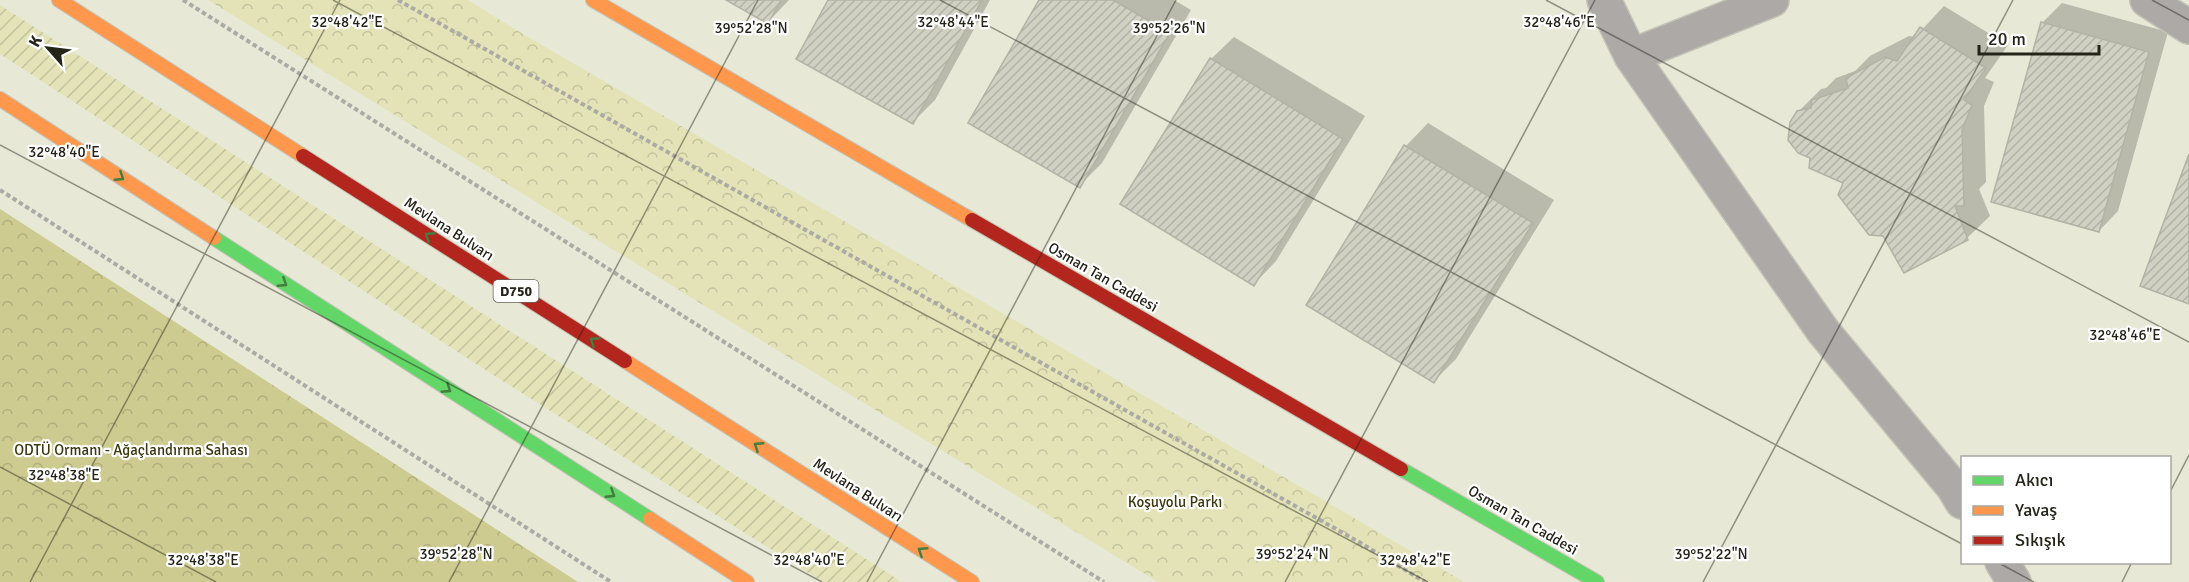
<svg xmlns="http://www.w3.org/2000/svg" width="2189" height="582" font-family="Signika,sans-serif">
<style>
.forest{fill:url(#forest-crowns)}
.park{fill:url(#park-crowns)}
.garden{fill:url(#garden-furrows)}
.shadow{fill:#0003}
.building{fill:url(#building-hatch);stroke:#b2b2a5;stroke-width:1.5}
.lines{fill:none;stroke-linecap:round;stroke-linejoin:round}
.street-casing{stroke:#c3c3b6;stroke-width:36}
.fast-casing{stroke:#c3c3b6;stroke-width:16}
.slow-casing{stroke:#c3c3b6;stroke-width:16}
.jam-casing{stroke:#c3c3b6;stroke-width:16}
.path{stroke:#acaaa4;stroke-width:4;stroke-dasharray:4.5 3;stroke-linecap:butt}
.street{stroke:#aca9a7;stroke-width:33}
.fast{stroke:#63d668;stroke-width:14}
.slow{stroke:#ff974d;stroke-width:14}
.jam{stroke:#b3261e;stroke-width:14}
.oneway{stroke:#447d40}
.ticks{fill:none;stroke:#242419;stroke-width:1.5;stroke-opacity:0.45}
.labels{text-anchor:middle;stroke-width:4.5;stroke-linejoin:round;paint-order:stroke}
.shield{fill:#fff;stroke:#66665e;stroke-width:1.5}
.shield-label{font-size:14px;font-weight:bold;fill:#242419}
.street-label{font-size:15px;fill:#242419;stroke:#fff}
.park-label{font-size:15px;fill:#3b3810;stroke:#fff}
.ticks-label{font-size:15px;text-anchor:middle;fill:#242419;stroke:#fff;stroke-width:4.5;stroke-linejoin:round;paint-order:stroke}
</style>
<defs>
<pattern id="forest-crowns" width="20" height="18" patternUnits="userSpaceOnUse" patternTransform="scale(1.5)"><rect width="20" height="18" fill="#cecb90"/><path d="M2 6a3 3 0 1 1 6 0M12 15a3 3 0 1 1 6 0" fill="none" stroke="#b1ae7c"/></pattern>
<pattern id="park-crowns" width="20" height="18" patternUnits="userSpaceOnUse" patternTransform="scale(1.5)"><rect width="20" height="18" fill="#e4e3b8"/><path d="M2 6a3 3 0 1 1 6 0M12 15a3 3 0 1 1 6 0" fill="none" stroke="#c3c39e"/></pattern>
<pattern id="garden-furrows" width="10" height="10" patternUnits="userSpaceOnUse" patternTransform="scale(1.5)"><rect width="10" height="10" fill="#e4e3b8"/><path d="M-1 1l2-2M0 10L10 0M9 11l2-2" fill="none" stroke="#c3c39e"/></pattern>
<pattern id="building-hatch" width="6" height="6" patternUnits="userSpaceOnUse" patternTransform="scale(1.5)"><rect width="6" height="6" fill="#d0d0c3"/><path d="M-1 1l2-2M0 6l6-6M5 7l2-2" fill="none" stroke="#b2b2a7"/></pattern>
</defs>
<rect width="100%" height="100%" fill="#e8e8d7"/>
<path class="forest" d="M0,209l578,373h-578z"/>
<path class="park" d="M208,0h260l55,34 941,548h-306l-450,-274z"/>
<path class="garden" d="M0,5l807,516 95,61h-79l-333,-209 -490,-319z"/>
<path class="shadow" d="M729,0h60l-21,22z
M830,0h160l-55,100 -22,22z
M1041,0h133l17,10 -89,153 -23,23z
M2062,3l106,29 -50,179 -19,20 -57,-208z
M1944,6l64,39 -23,33 9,4 -10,24 2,76 -7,7 11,27 -23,22 -83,-3 -39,-52 -33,-26 -14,-45 23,-23 5,-1 10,-10 19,-7 15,-15 39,-20 6,1z
M1234,37l131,79 -89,145 -22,23 -43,-225z
M1428,123l126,77 -98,159 -22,22 -126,-77 98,-158z"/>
<path class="building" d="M726,0h55l-13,24z
M828,0h154l-69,124 -117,-65z
M1039,0h74l57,33 -90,155 -112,-65z
M2041,22l108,30 -50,180 -108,-30z
M1920,27l66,41 -22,32 8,5 -10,25 2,76h-9l13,34 -64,33 -21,-37 -14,-1 -31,-40 5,-12 -34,-15 1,-10 -12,-5 -10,-13 2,-18 7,-11 14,-3 1,-8 36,-12 -2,-10 39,-21 12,4z
M1210,58l133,81 -89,147 -134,-82z
M1404,145l129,78 -99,160 -128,-78z
M2189,154v150l-49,-18z"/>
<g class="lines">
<defs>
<path id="street" d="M1604,0l27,56 192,275 130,156 9,15
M2147,0l42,27
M1631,56l141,-56
M2002,562l12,20"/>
<path id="fast" d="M214,238l436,281
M1401,469l196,113"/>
<path id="slow" d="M59,0l244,156
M593,0l379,220
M0,99l214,139
M625,361l347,221
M650,519l97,63"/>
<path id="jam" d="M303,156l322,205
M972,220l429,249"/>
</defs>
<use href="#street" class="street-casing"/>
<use href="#fast" class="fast-casing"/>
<use href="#slow" class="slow-casing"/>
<use href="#jam" class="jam-casing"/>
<path class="path" d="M183,0l921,582
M398,0l961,542 66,40
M0,190l611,392"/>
<use href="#street" class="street"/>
<use href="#fast" class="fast"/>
<use href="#slow" class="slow"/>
<use href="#jam" class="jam"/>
</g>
<defs><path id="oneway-chevron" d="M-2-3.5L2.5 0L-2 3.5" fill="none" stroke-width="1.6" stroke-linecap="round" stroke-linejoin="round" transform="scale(1.5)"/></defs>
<g class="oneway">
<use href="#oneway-chevron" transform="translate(120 177) rotate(33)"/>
<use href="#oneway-chevron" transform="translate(429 236) rotate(-147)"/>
<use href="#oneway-chevron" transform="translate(283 283) rotate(33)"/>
<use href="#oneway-chevron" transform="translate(594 341) rotate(-147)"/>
<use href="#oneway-chevron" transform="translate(447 389) rotate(33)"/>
<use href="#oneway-chevron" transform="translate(758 446) rotate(-147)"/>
<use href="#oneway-chevron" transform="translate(611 494) rotate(33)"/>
<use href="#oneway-chevron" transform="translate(922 551) rotate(-147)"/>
</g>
<path class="ticks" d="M333,0l1095,582M940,0l1022,544M1546,0l643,342M2152,0l37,20M0,145l822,437M0,467l216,115M2170,492l19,-37M1997,562l37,20M30,582l310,-582M449,582l309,-582M867,582l309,-582M1285,582l310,-582M1703,582l310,-582M2122,582l10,-20"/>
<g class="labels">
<rect class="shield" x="493.5" y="280" width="45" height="22" rx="4.5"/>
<g class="shield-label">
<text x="516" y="296">D750</text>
</g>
<g class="street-label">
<text transform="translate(449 229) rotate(33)" y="5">Mevlana Bulvarı</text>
<text transform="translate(1103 277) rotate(30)" y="5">Osman Tan Caddesi</text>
<text transform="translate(858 490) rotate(33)" y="5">Mevlana Bulvarı</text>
<text transform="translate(1523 520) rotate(30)" y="5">Osman Tan Caddesi</text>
</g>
<g class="park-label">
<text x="131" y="455">ODTÜ Ormanı - Ağaçlandırma Sahası</text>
<text x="1175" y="507">Koşuyolu Parkı</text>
</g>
</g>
<g class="ticks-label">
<text x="953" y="27">32°48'44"E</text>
<text x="347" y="27">32°48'42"E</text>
<text x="1559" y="27">32°48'46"E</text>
<text x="1169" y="33">39°52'26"N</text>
<text x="751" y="33">39°52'28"N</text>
<text x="64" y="157">32°48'40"E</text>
<text x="2125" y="340">32°48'46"E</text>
<text x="64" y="480">32°48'38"E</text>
<text x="456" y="559">39°52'28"N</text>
<text x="1292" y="559">39°52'24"N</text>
<text x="1711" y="559">39°52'22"N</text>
<text x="203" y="565">32°48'38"E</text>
<text x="809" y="565">32°48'40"E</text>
<text x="1415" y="565">32°48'42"E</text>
</g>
<rect x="1961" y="456" width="210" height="108" fill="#ffffff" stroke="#a7a7a3" stroke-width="1.5"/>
<rect x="1973" y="476" width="30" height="9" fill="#63d668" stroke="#a7a7a3" stroke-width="1.5"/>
<text x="2015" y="486" font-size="18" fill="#242419">Akıcı</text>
<rect x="1973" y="506" width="30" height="9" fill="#ff974d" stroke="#a7a7a3" stroke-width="1.5"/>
<text x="2015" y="516" font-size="18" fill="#242419">Yavaş</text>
<rect x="1973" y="536" width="30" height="9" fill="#b3261e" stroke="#a7a7a3" stroke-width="1.5"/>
<text x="2015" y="546" font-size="18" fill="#242419">Sıkışık</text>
<g transform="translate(48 48) rotate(298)" stroke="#ffffff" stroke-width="4.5" paint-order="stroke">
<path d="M0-4.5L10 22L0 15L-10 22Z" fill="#242419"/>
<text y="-9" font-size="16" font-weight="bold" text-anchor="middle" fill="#242419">K</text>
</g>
<path d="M1979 45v9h120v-9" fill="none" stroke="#242419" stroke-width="3"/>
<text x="1988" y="45" font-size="18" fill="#242419" stroke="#ffffff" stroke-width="4.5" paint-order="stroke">20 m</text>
</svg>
